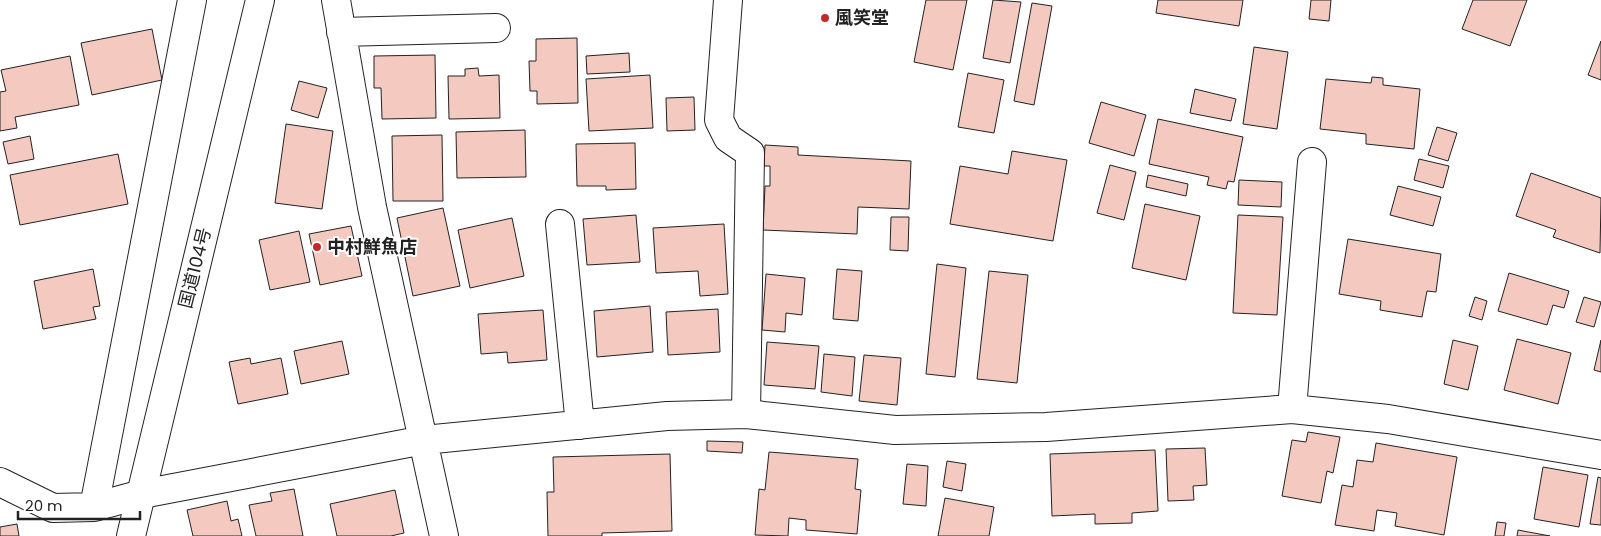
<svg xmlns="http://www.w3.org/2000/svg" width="1601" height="536" font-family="Poppins,'Noto Sans JP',sans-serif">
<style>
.building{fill:#f3c9c0;stroke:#222}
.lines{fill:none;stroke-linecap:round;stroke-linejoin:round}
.minor-casing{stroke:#222;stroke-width:30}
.trunk-casing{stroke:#222;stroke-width:30}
.minor{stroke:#fff;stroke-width:28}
.trunk{stroke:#fff;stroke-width:28}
.poi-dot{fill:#c62828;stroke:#fff;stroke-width:2}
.labels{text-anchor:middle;stroke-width:4;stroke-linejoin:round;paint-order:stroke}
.poi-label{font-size:18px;font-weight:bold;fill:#222;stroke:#fff;text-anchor:start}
.street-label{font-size:18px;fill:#222;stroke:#fff}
</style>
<rect width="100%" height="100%" fill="#fff"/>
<path class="building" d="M926,0h41l-14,70 -39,-8z
M993,0l28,2 -11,61 -27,-5z
M1158,0h85l-4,26 -83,-13z
M1311,0h20l-2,21 -20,-2z
M1473,0h54l-17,46 -48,-17z
M1032,3l20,3 -18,99 -20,-4z
M152,29l10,51 -70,15 -11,-52z
M577,38l1,65 -41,1v-13h-7l-1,-30h7v-22z
M1601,41v39l-13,-5z
M1254,47l34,5 -11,77 -34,-5z
M629,53l1,19 -43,2 -1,-18z
M435,55l1,63 -54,1 -1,-31h-7v-32z
M70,56l9,49 -64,12 2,11 -17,3v-39l6,-1 -5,-21z
M478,68l1,8 20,-1 1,43 -51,1 -1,-43h17v-7z
M968,73l36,7 -10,53 -36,-6z
M650,75l3,53 -64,3 -3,-52z
M1372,77l11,1v7l37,4 -6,60 -48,-5v-10l-46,-5 6,-50 45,4z
M299,81l28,7 -9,30 -27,-8z
M1195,89l41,10 -5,22 -41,-8z
M694,97l1,33 -28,1 -1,-33z
M1101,102l45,13 -12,41 -45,-13z
M1158,119l85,18 -9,45 -6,-1 -2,8 -19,-4 2,-8 -60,-13z
M286,124l47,7 -11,78 -47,-6z
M1437,127l20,6 -9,28 -20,-6z
M525,130l1,47 -69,1 -1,-46z
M442,135l1,66h-50l-1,-65z
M30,136l4,23 -26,5 -5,-22z
M635,143l1,46 -30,1v-4h-29l-1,-42z
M765,145l33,2v8l113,6 -2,48 -51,-2 -1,27 -94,-4 2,-44h5v-20h-6z
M1012,151l55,9 -14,81 -103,-17 10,-58 48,8z
M118,154l10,50 -108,21 -10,-50z
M1419,159l30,7 -6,22 -29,-8z
M1110,165l26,7 -12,48 -27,-7z
M1531,173l70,25 -1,55 -47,-16 3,-7 -40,-14z
M1148,175l40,9 -2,12 -40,-9z
M1239,180l43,2 -1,25 -43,-2z
M1398,186l43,11 -8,29 -43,-11z
M1145,204l55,12 -14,64 -54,-12z
M443,208l17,78 -47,10 -16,-78z
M636,215l4,47 -53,3 -4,-46z
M1238,215l45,2 -6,98 -44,-2z
M891,217h18l-1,34 -18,-1z
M512,218l12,58 -54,12 -12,-58z
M724,224l4,70 -28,2 -2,-25 -42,2 -3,-45z
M351,226l11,50 -42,9 -11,-51z
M299,231l11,51 -40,8 -11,-50z
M1348,239l93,15 -5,38 -9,-1 -5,26 -42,-7 1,-9 -42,-7z
M937,264l29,4 -11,109 -29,-3z
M93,269l7,37 -7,1 3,12 -53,10 -9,-48z
M837,269l25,2 -4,50 -25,-2z
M989,271l39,4 -11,108 -40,-4z
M1509,273l60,18 -5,17 -11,-3 -6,20 -49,-14z
M766,274l39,4 -3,37 -16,-2 -1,19 -23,-2z
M1475,297l12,4 -5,19 -13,-4z
M1584,297l17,5 -7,25 -18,-5z
M650,306l3,46 -56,5 -3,-46z
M718,309l2,43 -52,3 -2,-43z
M543,310l4,50 -39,3 -1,-11 -26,2 -3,-40z
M1517,339l54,14 -13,51 -54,-14z
M1453,340l25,6 -10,44 -24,-6z
M1601,340v32l-7,-2z
M342,341l7,33 -48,10 -7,-33z
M767,342l52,4 -4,43 -51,-4z
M824,354l31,3 -3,39 -31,-4z
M864,355l37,3 -4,47 -38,-4z
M250,358l1,6 30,-6 7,36 -50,10 -9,-42z
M1308,432l32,5 -7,36 -6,-2 -6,32 -39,-7 10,-56 14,2z
M707,441l36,1 -1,11 -35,-2z
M1376,443l81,14 -13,78 -49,-9 2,-13 -20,-3 -3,21 -39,-6 7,-40 11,2 4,-27 16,2z
M1205,448l2,37 -14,1 1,14 -26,1 -2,-52z
M1155,450l3,61 -26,2v10l-37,1v-10l-43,2 -2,-62z
M769,452l89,7 -3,30 6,1 -4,44 -51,-4v-10l-17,-2 -1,18 -33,-1 4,-46 6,1z
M670,454l2,77 -70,2v3h-54l-1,-44h7l-1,-35z
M947,461l19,3 -4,27 -19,-4z
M907,464l21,2 -2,40 -23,-2z
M1543,467l45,8 -9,52 -45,-8z
M1598,477l3,1v47l-11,-1z
M294,489l9,47h-47l-7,-31 23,-4 -2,-8z
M395,490l9,43 -13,3h-54l-7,-32z
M945,498l49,9 -5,29h-51z
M227,501l4,20 7,-2 4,17h-49l-6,-26z
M1497,522l9,1 -2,13h-9z
M17,524l2,12h-19v-9z
M1518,530l32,6h-33z"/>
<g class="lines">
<defs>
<path id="minor" d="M336,0l36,207 72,329
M728,0l-9,120 9,18 22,15 -4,261
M341,32l155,-4
M560,224l20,201
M1292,409l20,-247
M0,482l53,26 41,-1 48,-13 282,-54 243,-24 79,-2 149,16 151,-3 246,-18 96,10 213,36
M94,507l98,-507"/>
<path id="trunk" d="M131,536l129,-536"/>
</defs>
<use href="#minor" class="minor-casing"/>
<use href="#trunk" class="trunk-casing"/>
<use href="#minor" class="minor"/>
<use href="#trunk" class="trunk"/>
</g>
<g class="poi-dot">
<circle cx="825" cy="18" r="5"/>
<circle cx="317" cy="247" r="5"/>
</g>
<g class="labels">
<g class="poi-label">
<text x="835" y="24">風笑堂</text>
<text x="327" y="253">中村鮮魚店</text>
</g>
<g class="street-label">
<text transform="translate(195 268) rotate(-76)" y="6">国道104号</text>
</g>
</g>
<path d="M18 511v8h122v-8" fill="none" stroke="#222222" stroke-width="2.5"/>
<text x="25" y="511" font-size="15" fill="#222222" stroke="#ffffff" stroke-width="4" paint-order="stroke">20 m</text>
</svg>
